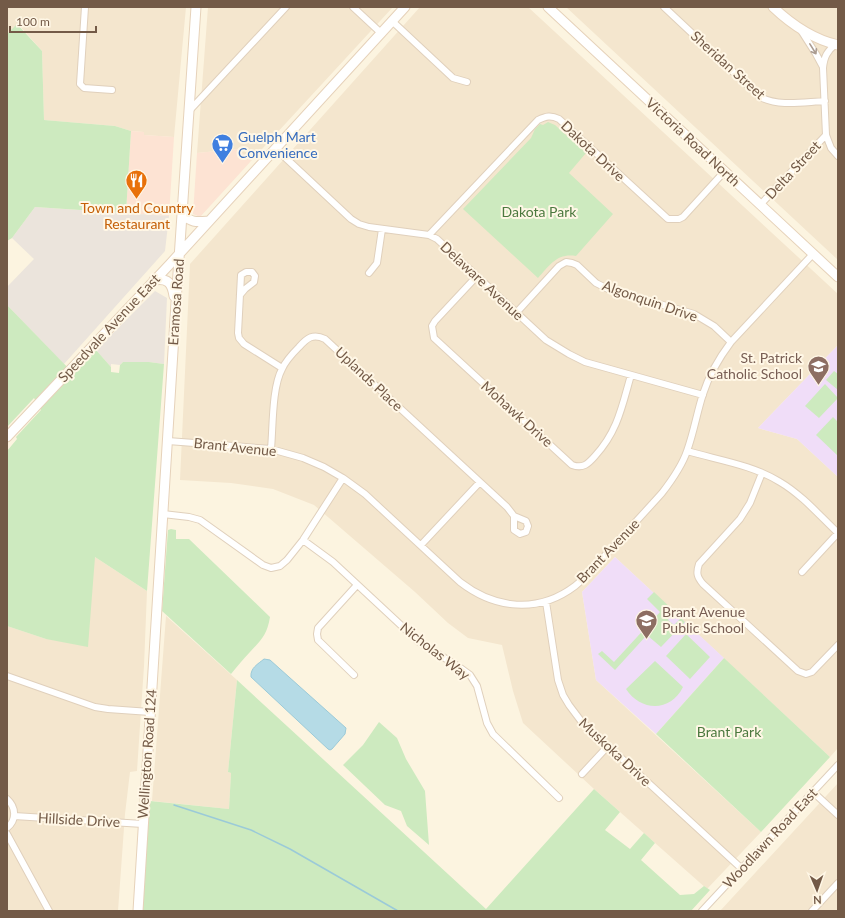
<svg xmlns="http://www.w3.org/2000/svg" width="845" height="918" font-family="Lato,sans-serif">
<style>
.residential{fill:#f4e6ce}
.commercial{fill:#fde3d3}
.industrial{fill:#ebe4dc}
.education{fill:#f0ddf8}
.green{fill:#cdeabf}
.water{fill:#b5dbe6;stroke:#9bcad8}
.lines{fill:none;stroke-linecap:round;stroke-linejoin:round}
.stream{stroke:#9bcad8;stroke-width:1.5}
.street-casing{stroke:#e0d0bc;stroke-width:8}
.secondary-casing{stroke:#e6d2ba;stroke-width:11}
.street{stroke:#fff;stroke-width:6}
.secondary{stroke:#fff;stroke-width:9}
.oneway{stroke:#ab9c91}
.labels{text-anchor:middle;stroke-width:4;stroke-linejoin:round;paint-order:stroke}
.street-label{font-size:14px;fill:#735a47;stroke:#fff7e6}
.shop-label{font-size:14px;fill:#366cbe;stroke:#fff7e6;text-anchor:start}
.food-label{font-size:14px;fill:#c56008;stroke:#fff7e6}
.park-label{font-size:14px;fill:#4c793f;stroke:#fff7e6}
.education-label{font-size:14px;fill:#785e54;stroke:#fff7e6;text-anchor:end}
</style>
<rect width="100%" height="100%" fill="#fcf4e0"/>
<path class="residential" d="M7,7h179l-12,130 -30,-2v-3l-13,-1 -16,-5 -71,-6 -2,-69 -24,-27 -11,10z
M208,7h185l-142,154 -13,-12 -41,4z
M420,7h108l310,287v51l-80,83 39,11 41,38v271l-8,9 -215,-200 -33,35 14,88 165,152 -54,57 -113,-100 -71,-66 -10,-32 -11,-46 -34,-7 -20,-15 -33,-31 -101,-87 -41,-16 -42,-6 -51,-3 10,-216z
M566,7h272v253z
M95,557l52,34 -3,75 -7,105 -7,1 -5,42 -7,97h-111v-285l39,13z
M166,616l71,64 -9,92 3,1 -2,36 -77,-8z
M838,783v128h-118l96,-104z"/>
<path class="commercial" d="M131,131l13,1v3l30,2 -5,79 -43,-3z
M238,149l13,12 -51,56 -7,-3 4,-61z"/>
<path class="industrial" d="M35,207l134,9 -4,35 -101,113 -57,-59v-18l27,-28 -22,-21z
M155,291l12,7 -3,66 -15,-2h-26l-3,3 -9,-1v3l-15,-17z"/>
<path class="education" d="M838,345v132l-41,-38 -39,-11z
M615,557l109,101 -68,76 -60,-54 -14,-88z"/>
<path class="green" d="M17,24l25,27 2,69 71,6 16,5 -5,82 -91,-6 -23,31 -5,3v-207z
M548,122l7,3 31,28 -17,20 44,41 -37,42c-19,-3 -26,9 -38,22l-75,-69 68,-71 4,-9 5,-5 3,1z
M7,305l67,69 22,-24 15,17v5l8,1 1,-8 3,-3h26l15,2 -17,227 -52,-34 -7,90 -42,-8 -39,-13v-175l10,-12 -1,-2 25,-27 -7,-12 -27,29z
M834,371l4,3v16l-12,-10z
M825,384l13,14 -19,20 -14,-12z
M833,417l5,5v34l-22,-21z
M171,529l5,1v9h13l81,78c-3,18 -8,22 -20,35 -7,7 -13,15 -19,22l-69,-63 6,-81z
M654,592l20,19 -6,9 6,5 7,-7 4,4 -24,25 -13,-11h-2l-31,34 -17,-16 4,-3 12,11 46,-50 -13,-13z
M686,634l24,23 -20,22 -24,-23z
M724,658l106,99 -69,75 -105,-98z
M655,661l28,26c-12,25 -42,25 -57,2z
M237,680l249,229 108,-120 26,23 -15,18 25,19 14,-16 11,10 -14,17 39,35 14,-1 10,-8 6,4 -19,21h-550l9,-110 79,8 2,-36 -3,-1z
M379,722l18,16 9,21 19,32 4,54 -22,-19 -6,-15 -16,-6 -42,-40 20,-20z"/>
<path class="water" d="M264,659l6,1 76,68 -1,6 -13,15 -2,1 -2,-1 -77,-72c-1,-9 7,-13 13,-18z"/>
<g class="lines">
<path class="stream" d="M174,805l77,25 39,19 108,62"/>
<defs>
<path id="street" d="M85,7l-5,77 4,4 28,2
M353,7l28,26
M664,7l96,90c20,10 43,5 65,4
M392,21l61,57 14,4
M802,32l14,22 7,13
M836,44c-9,7 -12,13 -13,24l3,67 5,13 7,8
M189,111l97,-104
M275,148l76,71 8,5 10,3 60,8 8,4 109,101 23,14 16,8 118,33
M760,205l66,-70
M429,235l109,-115c8,-4 13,-5 21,-1l109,100h11l4,-2 41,-45
M369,273l8,-10 5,-34
M477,276l-42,45 -3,5 2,12 138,127c11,4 16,-1 23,-9 23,-25 27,-50 36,-81
M240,295l5,-6 9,-7 1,-6 -3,-4h-6l-5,3 -3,58 1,5 5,6 38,24
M517,312l42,-46 7,-4 6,1 5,2 19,18 12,6 86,25 20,12 17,16
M168,441l103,8 32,9 21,9 19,11 22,16 95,88c35,27 78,32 115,4 13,-10 24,-25 36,-37 17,-19 34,-37 51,-56 10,-13 20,-27 25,-42 7,-19 10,-39 16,-57 6,-19 16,-36 28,-52l82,-88
M271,449c2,-22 1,-62 11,-80 4,-9 11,-16 17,-22 8,-9 14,-14 26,-8l182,168 7,9 12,5 2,5 -2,6 -6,2 -6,-4v-14
M687,451c31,9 66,14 93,31 22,13 40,34 58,51
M762,473l-12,30 -10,16 -41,45c-3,9 -2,13 4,20l95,87 8,3 6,-2 26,-27
M163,514l26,3 11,3 63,45 8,3 9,-2 7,-6 16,-20 40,-62
M303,540l30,22 86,80 40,25 11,8 7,11 10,37 6,11 66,64
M421,545l59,-63
M802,572l36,-39
M546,602l12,78 5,15 6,10 12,16 160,147
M354,675l-36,-35 -1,-6 1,-6 39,-43
M7,676l88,31 13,2 42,3
M582,774l26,-28
M813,792l25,23
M7,799c9,8 10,21 0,29
M14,816l129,8
M7,834l42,77
M702,911l136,-146
M812,911l26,-28"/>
<path id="secondary" d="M548,7l290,270
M773,7c19,18 39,32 65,38
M182,214c10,9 14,8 27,7
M154,280c14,-2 18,3 20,16
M7,437l163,-173 235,-257
M138,911l38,-608 20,-296"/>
</defs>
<use href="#street" class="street-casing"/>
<use href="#secondary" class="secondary-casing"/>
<use href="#street" class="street"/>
<use href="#secondary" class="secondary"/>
</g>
<defs><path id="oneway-shaft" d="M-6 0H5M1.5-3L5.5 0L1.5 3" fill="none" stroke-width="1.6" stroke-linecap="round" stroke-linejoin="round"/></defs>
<use class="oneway" href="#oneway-shaft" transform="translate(813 49) rotate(58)"/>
<defs>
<symbol id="supermarket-pin" viewBox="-11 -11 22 30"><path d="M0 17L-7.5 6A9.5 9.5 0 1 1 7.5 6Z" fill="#3f7fe0" stroke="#fff7e6"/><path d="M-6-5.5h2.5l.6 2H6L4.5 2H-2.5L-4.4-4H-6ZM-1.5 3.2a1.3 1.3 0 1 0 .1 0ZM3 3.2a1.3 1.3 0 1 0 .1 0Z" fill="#fff"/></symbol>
<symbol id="restaurant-pin" viewBox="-11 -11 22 30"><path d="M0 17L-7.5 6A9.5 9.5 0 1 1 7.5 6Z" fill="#e8710a" stroke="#fff7e6"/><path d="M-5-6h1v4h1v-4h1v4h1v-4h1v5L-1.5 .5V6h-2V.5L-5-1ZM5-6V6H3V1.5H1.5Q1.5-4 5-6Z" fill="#fff"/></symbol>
<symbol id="school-pin" viewBox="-11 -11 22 30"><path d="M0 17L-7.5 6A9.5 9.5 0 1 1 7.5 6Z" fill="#8d6e63" stroke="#fff7e6"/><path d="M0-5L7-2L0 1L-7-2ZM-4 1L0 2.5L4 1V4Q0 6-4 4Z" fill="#fff"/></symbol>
</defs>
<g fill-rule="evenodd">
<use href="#supermarket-pin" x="210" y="132" width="25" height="34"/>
<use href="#restaurant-pin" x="124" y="168" width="25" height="34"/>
<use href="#school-pin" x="806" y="354" width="25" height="34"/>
<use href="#school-pin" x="634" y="608" width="25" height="34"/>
</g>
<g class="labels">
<g class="street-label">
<text transform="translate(728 65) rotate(42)" y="5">Sheridan Street</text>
<text transform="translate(693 142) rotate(43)" y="5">Victoria Road North</text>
<text transform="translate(593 151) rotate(43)" y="5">Dakota Drive</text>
<text transform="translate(793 170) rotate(-47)" y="5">Delta Street</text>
<text transform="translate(482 281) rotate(43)" y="5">Delaware Avenue</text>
<text transform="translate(650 301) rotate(19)" y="5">Algonquin Drive</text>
<text transform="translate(176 302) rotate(-86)" y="5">Eramosa Road</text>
<text transform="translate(109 328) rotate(-47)" y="5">Speedvale Avenue East</text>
<text transform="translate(369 379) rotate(43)" y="5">Uplands Place</text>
<text transform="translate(517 414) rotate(42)" y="5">Mohawk Drive</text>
<text transform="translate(235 447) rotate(6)" y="5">Brant Avenue</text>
<text transform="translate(608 551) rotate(-46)" y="5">Brant Avenue</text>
<text transform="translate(435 651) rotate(38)" y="5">Nicholas Way</text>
<text transform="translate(615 752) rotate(43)" y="5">Muskoka Drive</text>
<text transform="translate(147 754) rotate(-86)" y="5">Wellington Road 124</text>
<text transform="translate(79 820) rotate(3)" y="5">Hillside Drive</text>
<text transform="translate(770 838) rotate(-47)" y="5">Woodlawn Road East</text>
</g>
<g class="shop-label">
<text x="238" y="142">Guelph Mart<tspan x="238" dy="16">Convenience</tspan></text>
</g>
<g class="food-label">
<text x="137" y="213">Town and Country<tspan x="137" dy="16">Restaurant</tspan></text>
</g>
<g class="park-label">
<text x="539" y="217">Dakota Park</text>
<text x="729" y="737">Brant Park</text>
</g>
<g class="education-label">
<text x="802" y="363">St. Patrick<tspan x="802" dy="16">Catholic School</tspan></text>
<text x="662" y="617" text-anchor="start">Brant Avenue<tspan x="662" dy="16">Public School</tspan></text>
</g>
</g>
<rect width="845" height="918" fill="none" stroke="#735a47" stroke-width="16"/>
<g transform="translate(817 890) rotate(178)" stroke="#fff7e6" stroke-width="3" paint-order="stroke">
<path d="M0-3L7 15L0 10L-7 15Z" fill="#735a47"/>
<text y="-6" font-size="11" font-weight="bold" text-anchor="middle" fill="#735a47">N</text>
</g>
<path d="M10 26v6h86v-6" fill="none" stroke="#735a47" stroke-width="2"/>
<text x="16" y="26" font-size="12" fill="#735a47" stroke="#fff7e6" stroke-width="3" paint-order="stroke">100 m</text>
</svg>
